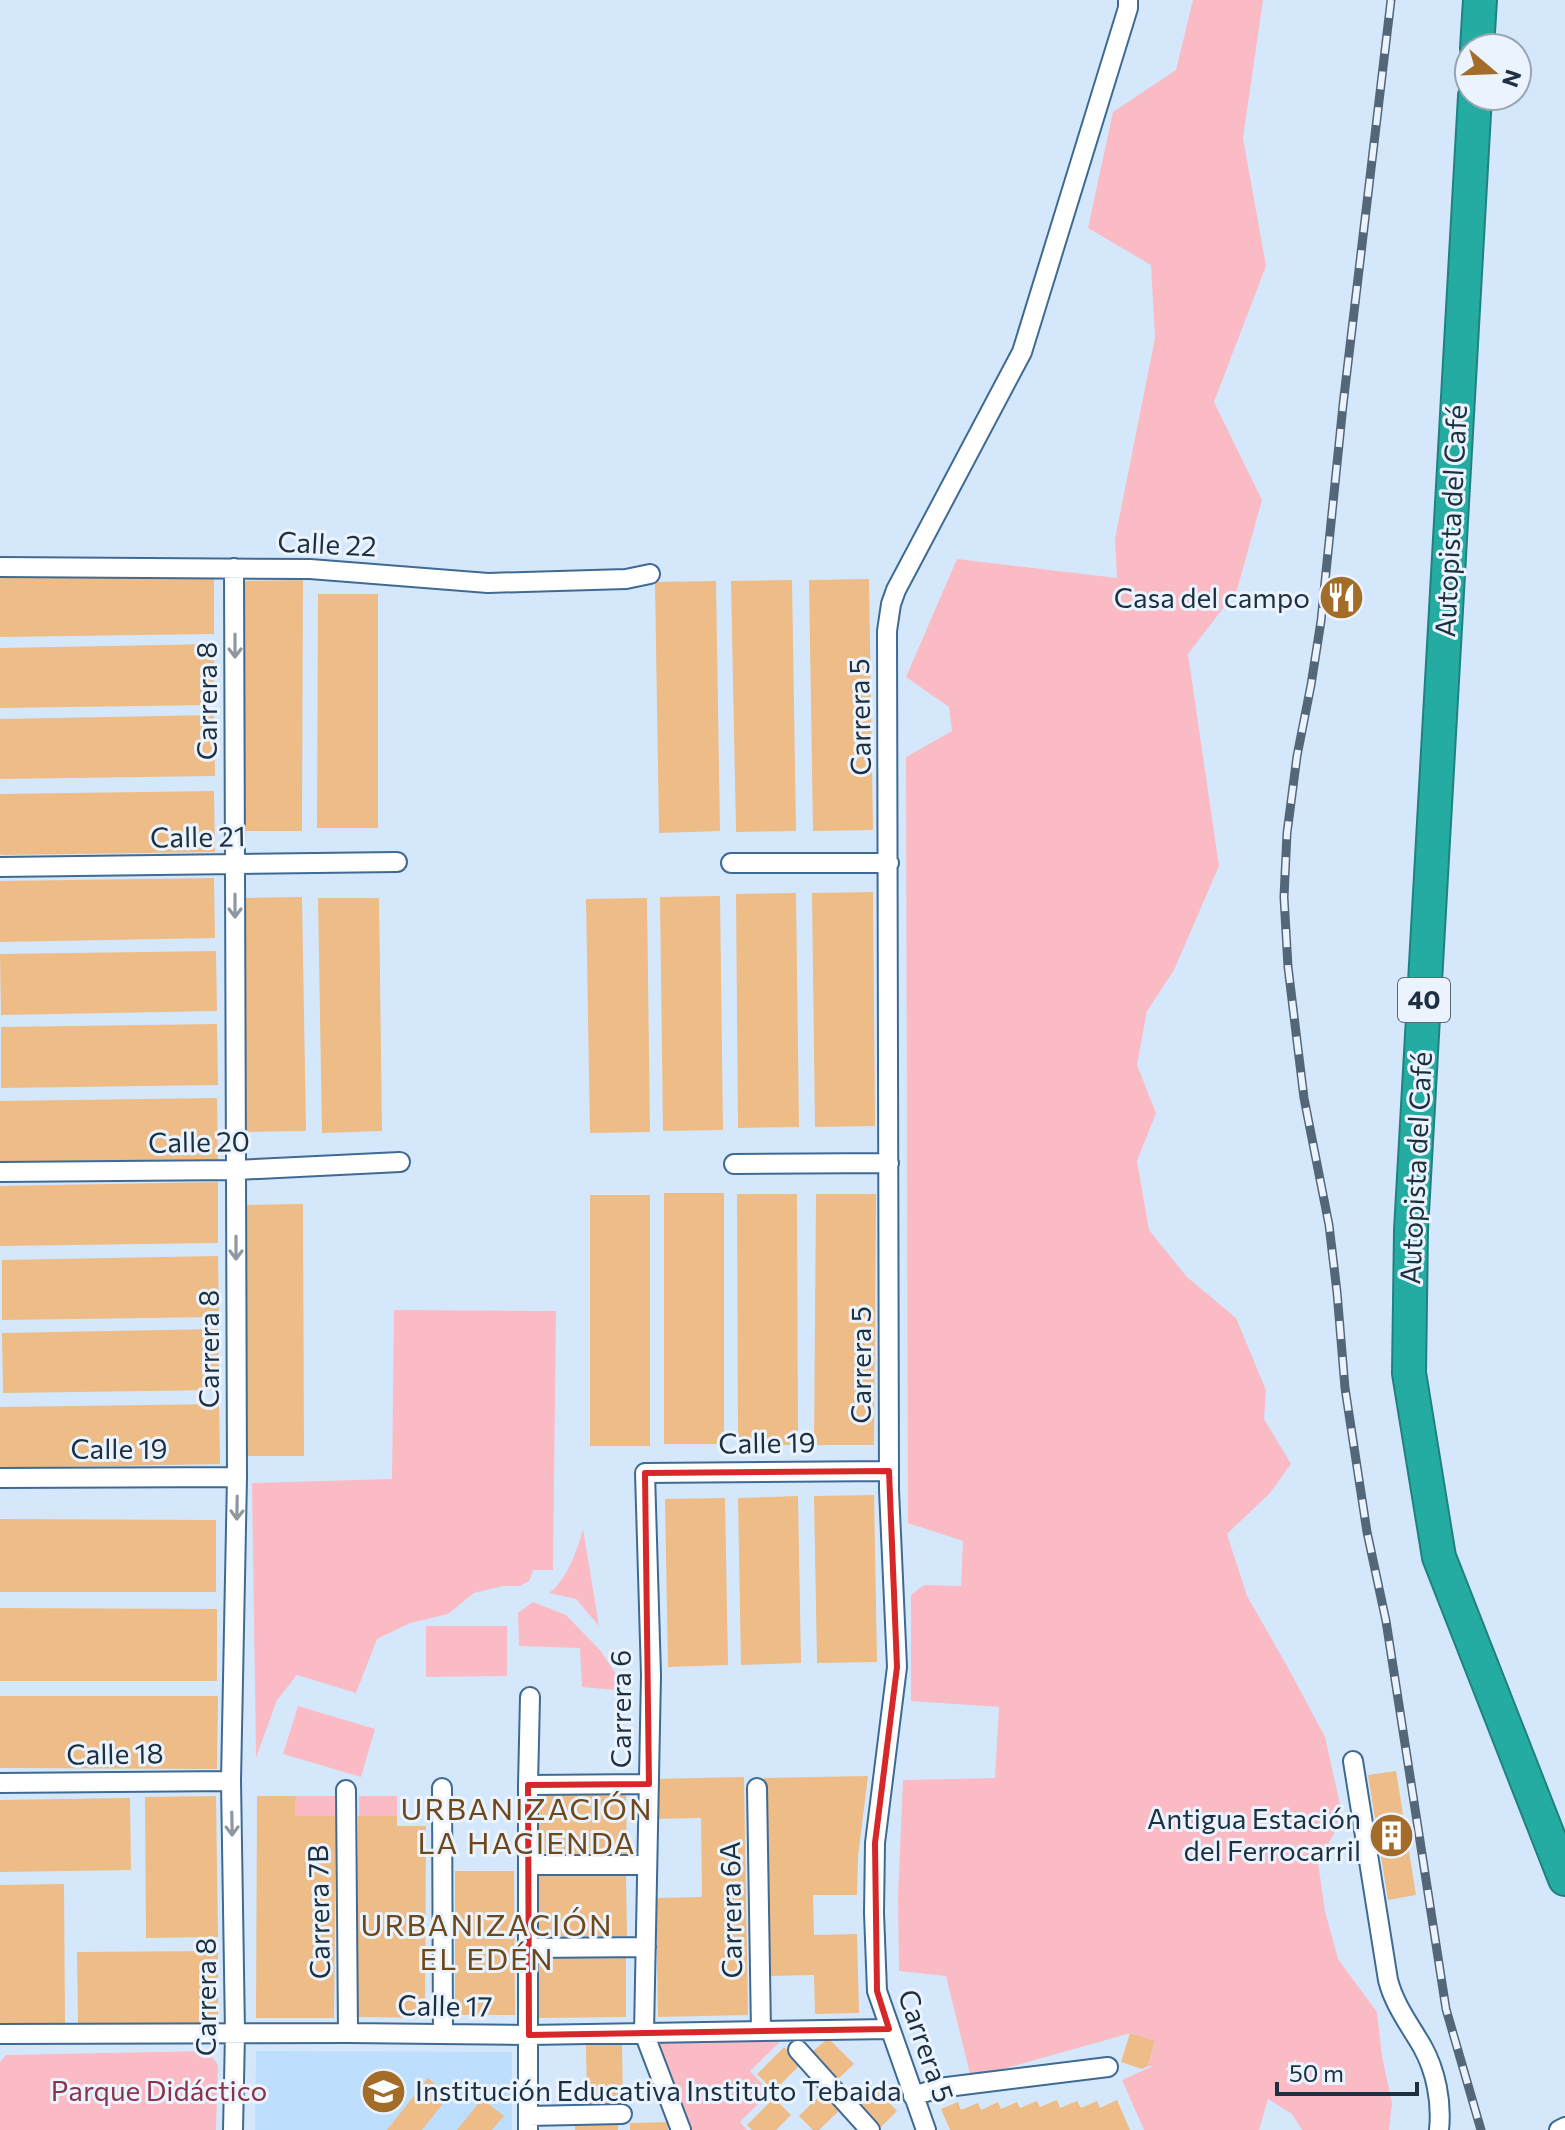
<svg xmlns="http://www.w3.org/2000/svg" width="1565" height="2130" font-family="Commissioner,sans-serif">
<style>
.built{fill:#bedefe}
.green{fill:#fabbc5}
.building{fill:#edbc87}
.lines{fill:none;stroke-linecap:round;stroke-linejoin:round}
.street-casing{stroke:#3e6a94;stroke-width:22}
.highway-casing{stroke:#218181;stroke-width:36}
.street{stroke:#fff;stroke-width:18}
.highway{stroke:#24aca3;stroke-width:32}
.rail-casing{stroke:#54677a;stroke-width:9}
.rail{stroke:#ebf4fe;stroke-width:6;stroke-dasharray:18;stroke-linecap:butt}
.oneway{stroke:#8e98a0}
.marked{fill:none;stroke:#d62828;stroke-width:6;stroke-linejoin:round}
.labels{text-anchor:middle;stroke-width:6;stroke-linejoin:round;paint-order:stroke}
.shield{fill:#ebf4fe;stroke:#5a6b7a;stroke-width:2}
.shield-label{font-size:26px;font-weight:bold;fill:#1c3042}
.street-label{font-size:28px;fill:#1c3042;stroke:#ebf4fe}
.poi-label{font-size:28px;fill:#1c3042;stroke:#ebf4fe;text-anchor:end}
.park-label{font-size:28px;fill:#8a3449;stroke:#ebf4fe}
.neighbourhood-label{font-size:30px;letter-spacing:2px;fill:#6e481a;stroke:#ebf4fe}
</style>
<rect width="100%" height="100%" fill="#d5e8fb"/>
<path class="built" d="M256,2051l256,1v78h-257z"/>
<path class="green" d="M1193,0h70l-20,138 23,128 -52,136 48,98 -25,90 -49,64 31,212 -45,104 -27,41 -10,54 19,48 -19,48 12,69 38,47 49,41 30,72 -2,29 27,45 -22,30 -42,40 20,62 39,68 39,73 18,81 -25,44 7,49 13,48 39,53 5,44 10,47 -3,27h-87l-10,-16 -24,-15 -9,31h-115l-22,-50 31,-14h-5l7,-24 -24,-9 -160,45 -25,-102 -47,-5 -1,-75 5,-116 92,-2 4,-71 -88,-6v-106l13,-10 37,1 2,-45 -55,-18 -2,-766 46,-26 -3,-24 -43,-30 51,-118 160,19 -2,-39 40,-201 -4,-73 -63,-37 25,-116 63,-42z
M394,1310l162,1 -3,259h-20l-4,11 -9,5h-17l-29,7 -26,21 -38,9 -33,16 -21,54 -59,-18 -20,25 -21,58 -4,-275 140,-4z
M583,1529l16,97 -23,-27 -27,-6c18,-13 28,-42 34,-64z
M533,1602l33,13 34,35 16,24 -1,16 -33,-3 -2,-39 -61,-2 -1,-33z
M426,1626h81v50l-81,1z
M298,1706l77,23 -14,48 -78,-23z
M296,1796h40v20h-41z
M359,1796h38v20h-38z
M784,2038l-34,33 20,21 -30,30 7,8h-56l-33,-88z
M208,2051l10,14 -2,65h-216v-68l6,-7z"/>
<path class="building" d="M214,574v60l-214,3v-60z
M869,579l4,251 -60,1 -4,-251z
M303,580l-1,251h-60l1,-250z
M792,580l4,251 -60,1 -5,-251z
M716,581l4,250 -61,2 -4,-251z
M318,594h60v234h-61z
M214,644v61l-214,3v-60z
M214,715l1,61 -215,3v-60z
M214,791l1,61 -215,3v-61z
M214,878l1,60 -215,4v-61z
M873,892l2,234 -60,1 -3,-234z
M796,893l3,234 -61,1 -2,-234z
M720,896l3,234 -60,1 -3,-234z
M302,897l4,234 -61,1 -3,-234z
M318,898h61l3,233 -60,2z
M647,898l3,234 -60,1 -4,-234z
M216,951l1,60 -216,4 -1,-61z
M217,1024l1,61 -217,3v-61z
M217,1098l1,61 -218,3v-61z
M218,1182v61l-218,3v-60z
M664,1193h60v251h-60z
M737,1194h60l1,251h-60z
M816,1194h60l-2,251h-60z
M590,1195h60v251h-60z
M303,1204l1,252h-60l-1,-251z
M218,1256l1,61 -217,3v-60z
M218,1329l1,61 -216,3 -1,-60z
M219,1404l1,60 -220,4v-61z
M874,1495l3,167 -60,1 -3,-167z
M798,1496l3,167 -60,2 -3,-167z
M725,1498l3,167 -60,2 -3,-168z
M0,1519l216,1v72h-216z
M0,1608l217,1v72h-217z
M0,1696h218l-1,73 -217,-1z
M1396,1771l20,124 -28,5 -20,-125z
M868,1776l-10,80 -1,39h-44l1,40 43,-1 2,79 -44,1 -1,-39 -47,1 -3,-198z
M744,1777l4,238 -90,2 -2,-119 46,-1 -1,-79 -47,1v-40z
M626,1793l1,62 -89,1v-62z
M216,1796l2,141 -72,1 -1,-141z
M257,1796h39l-1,20h41l-2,202h-78z
M130,1798l1,72 -131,2v-72z
M358,1816h39v10h29l-1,192 -68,-1z
M455,1871h59l1,144h-60z
M626,1874l1,62 -89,1 -1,-62z
M64,1884l1,141 -65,1v-141z
M218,1951v72l-140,2 -1,-73z
M626,1955v62l-89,1v-62z
M1130,2033l25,8 -7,25 -6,3 -21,-7z
M828,2038l26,26 -18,17 -26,-27z
M622,2043l1,64h-36l-1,-63z
M784,2047l17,17 -27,27 -17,-17z
M428,2078l21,18 -27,34h-35z
M871,2084l26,27 -17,17 -26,-27z
M826,2089l17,18 -24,23h-6l-14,-14z
M774,2098l17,17 -15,15h-24l-5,-5z
M482,2099l22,17 -12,14h-35z
M1057,2100l3,8 17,-7 4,7 16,-7 3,7 17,-8 13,30h-180l-9,-21 17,-7 3,8 17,-7 3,7 17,-8 3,7 16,-7 3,6 17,-7 3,6z
M575,2122h43v8h-43z
M668,2122v8h-38v-7z"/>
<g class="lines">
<defs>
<path id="street" d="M0,567l310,2 178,14 138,-4 24,-5
M731,863h158
M0,867l397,-5
M734,1164l155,-1
M0,1172l236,-2 164,-8
M0,1478l237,-1
M1353,1761l35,219c6,24 21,44 34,66 14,25 20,56 17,84
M0,1783l231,-2
M528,1785l121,-1
M442,1788l1,246
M757,1788l4,243
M346,1790l2,243
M528,1865h119
M528,1948l118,-1
M0,2034l348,-1 181,2 360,-6
M798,2050l72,80
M913,2096l26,-8 169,-21
M528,2116l94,-2
M233,2130l2,-97 -4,-252 6,-304 -3,-909
M528,2130v-345l2,-88
M681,2130l-37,-97 7,-358 -6,-202 244,-2
M926,2130l-49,-139 -3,-78 1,-70 22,-176 -8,-177 -2,-859 4,-27 5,-14 126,-238 106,-344v-8
M1559,2130l6,-3"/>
<path id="highway" d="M1477,48l3,-48
M1475,96l-64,1134 -2,143 30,184 126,322"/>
</defs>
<use href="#street" class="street-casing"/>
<use href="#highway" class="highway-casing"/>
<use href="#street" class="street"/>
<use href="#highway" class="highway"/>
<defs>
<path id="rail" d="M1391,0l-48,405 -22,216 -10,64 -14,71 -10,77 -3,64 4,70 16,131 25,127 8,67 8,96 22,144 19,89 60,388 35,121"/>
</defs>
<use href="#rail" class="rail-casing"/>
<use href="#rail" class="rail"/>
</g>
<defs><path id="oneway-shaft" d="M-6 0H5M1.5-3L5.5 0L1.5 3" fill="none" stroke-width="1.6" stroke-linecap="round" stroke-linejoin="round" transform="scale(2)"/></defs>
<g class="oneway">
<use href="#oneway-shaft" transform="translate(235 646) rotate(90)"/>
<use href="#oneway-shaft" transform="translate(235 906) rotate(90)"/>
<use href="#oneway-shaft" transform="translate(236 1248) rotate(90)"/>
<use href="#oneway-shaft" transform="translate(237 1508) rotate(91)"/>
<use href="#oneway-shaft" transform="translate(232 1824) rotate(89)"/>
</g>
<path class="marked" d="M889,1471l8,196 -22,176 2,148 12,38 -360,6 -1,-250 121,-1 -4,-311z"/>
<defs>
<symbol id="restaurant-disc" viewBox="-11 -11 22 22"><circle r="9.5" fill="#a36c28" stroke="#ebf4fe"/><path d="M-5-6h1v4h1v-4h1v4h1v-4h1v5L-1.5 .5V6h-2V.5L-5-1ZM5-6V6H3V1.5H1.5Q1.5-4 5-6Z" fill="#fff"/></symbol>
<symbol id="building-disc" viewBox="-11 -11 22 22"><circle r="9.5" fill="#a36c28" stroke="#ebf4fe"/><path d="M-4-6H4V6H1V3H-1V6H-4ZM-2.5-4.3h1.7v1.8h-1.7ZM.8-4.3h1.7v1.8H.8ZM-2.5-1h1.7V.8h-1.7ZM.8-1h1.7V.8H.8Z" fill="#fff"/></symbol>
<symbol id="university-disc" viewBox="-11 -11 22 22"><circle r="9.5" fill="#a36c28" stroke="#ebf4fe"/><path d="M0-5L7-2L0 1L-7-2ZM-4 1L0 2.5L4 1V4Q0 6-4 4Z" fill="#fff"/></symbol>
</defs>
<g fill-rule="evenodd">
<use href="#restaurant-disc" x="1316" y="572" width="51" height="51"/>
<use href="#building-disc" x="1366" y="1810" width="51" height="51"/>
<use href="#university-disc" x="358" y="2066" width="51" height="51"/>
</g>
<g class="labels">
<rect class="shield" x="1398" y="978" width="52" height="44" rx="6"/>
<g class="shield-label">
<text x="1424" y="1009">40</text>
</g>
<g class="street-label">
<text transform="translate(1451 521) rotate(-87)" y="10">Autopista del Café</text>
<text transform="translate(327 544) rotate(3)" y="10">Calle 22</text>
<text transform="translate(207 701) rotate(-90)" y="10">Carrera 8</text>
<text transform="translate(860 717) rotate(-91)" y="10">Carrera 5</text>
<text transform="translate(198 837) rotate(-1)" y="10">Calle 21</text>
<text transform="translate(199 1142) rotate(-1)" y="10">Calle 20</text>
<text transform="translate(1416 1168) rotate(-87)" y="10">Autopista del Café</text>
<text transform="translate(209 1349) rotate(-90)" y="10">Carrera 8</text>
<text transform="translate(861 1365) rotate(-90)" y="10">Carrera 5</text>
<text transform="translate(767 1443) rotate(-1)" y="10">Calle 19</text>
<text x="119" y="1459">Calle 19</text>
<text transform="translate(621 1709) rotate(-90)" y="10">Carrera 6</text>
<text transform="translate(115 1754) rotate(-1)" y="10">Calle 18</text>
<text transform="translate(731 1910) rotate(-91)" y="10">Carrera 6A</text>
<text transform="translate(319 1912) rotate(-91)" y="10">Carrera 7B</text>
<text transform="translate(206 1997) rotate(-90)" y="10">Carrera 8</text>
<text transform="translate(445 2006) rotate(1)" y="10">Calle 17</text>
<text transform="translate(926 2046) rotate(71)" y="10">Carrera 5</text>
</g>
<g class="poi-label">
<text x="1310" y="608">Casa del campo</text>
<text x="1361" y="1829">Antigua Estación<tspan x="1361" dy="32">del Ferrocarril</tspan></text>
<text x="415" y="2101" text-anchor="start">Institución Educativa Instituto Tebaida</text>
</g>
<g class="park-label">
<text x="159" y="2101">Parque Didáctico</text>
</g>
<g class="neighbourhood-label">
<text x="527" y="1820">URBANIZACIÓN<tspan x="527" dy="34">LA HACIENDA</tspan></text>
<text x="487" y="1936">URBANIZACIÓN<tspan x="487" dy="34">EL EDÉN</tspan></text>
</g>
</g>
<g transform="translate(1493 72) rotate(109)"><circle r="38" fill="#ebf4fe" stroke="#98a6b3" stroke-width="2"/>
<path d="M0-6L14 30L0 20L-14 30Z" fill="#a36c28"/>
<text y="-12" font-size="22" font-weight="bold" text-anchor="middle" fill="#1c3042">N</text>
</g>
<path d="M1277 2082v12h140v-12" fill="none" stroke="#1c3042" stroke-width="4"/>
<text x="1289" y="2082" font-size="24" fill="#1c3042" stroke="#ebf4fe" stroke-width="6" paint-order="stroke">50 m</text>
</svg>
